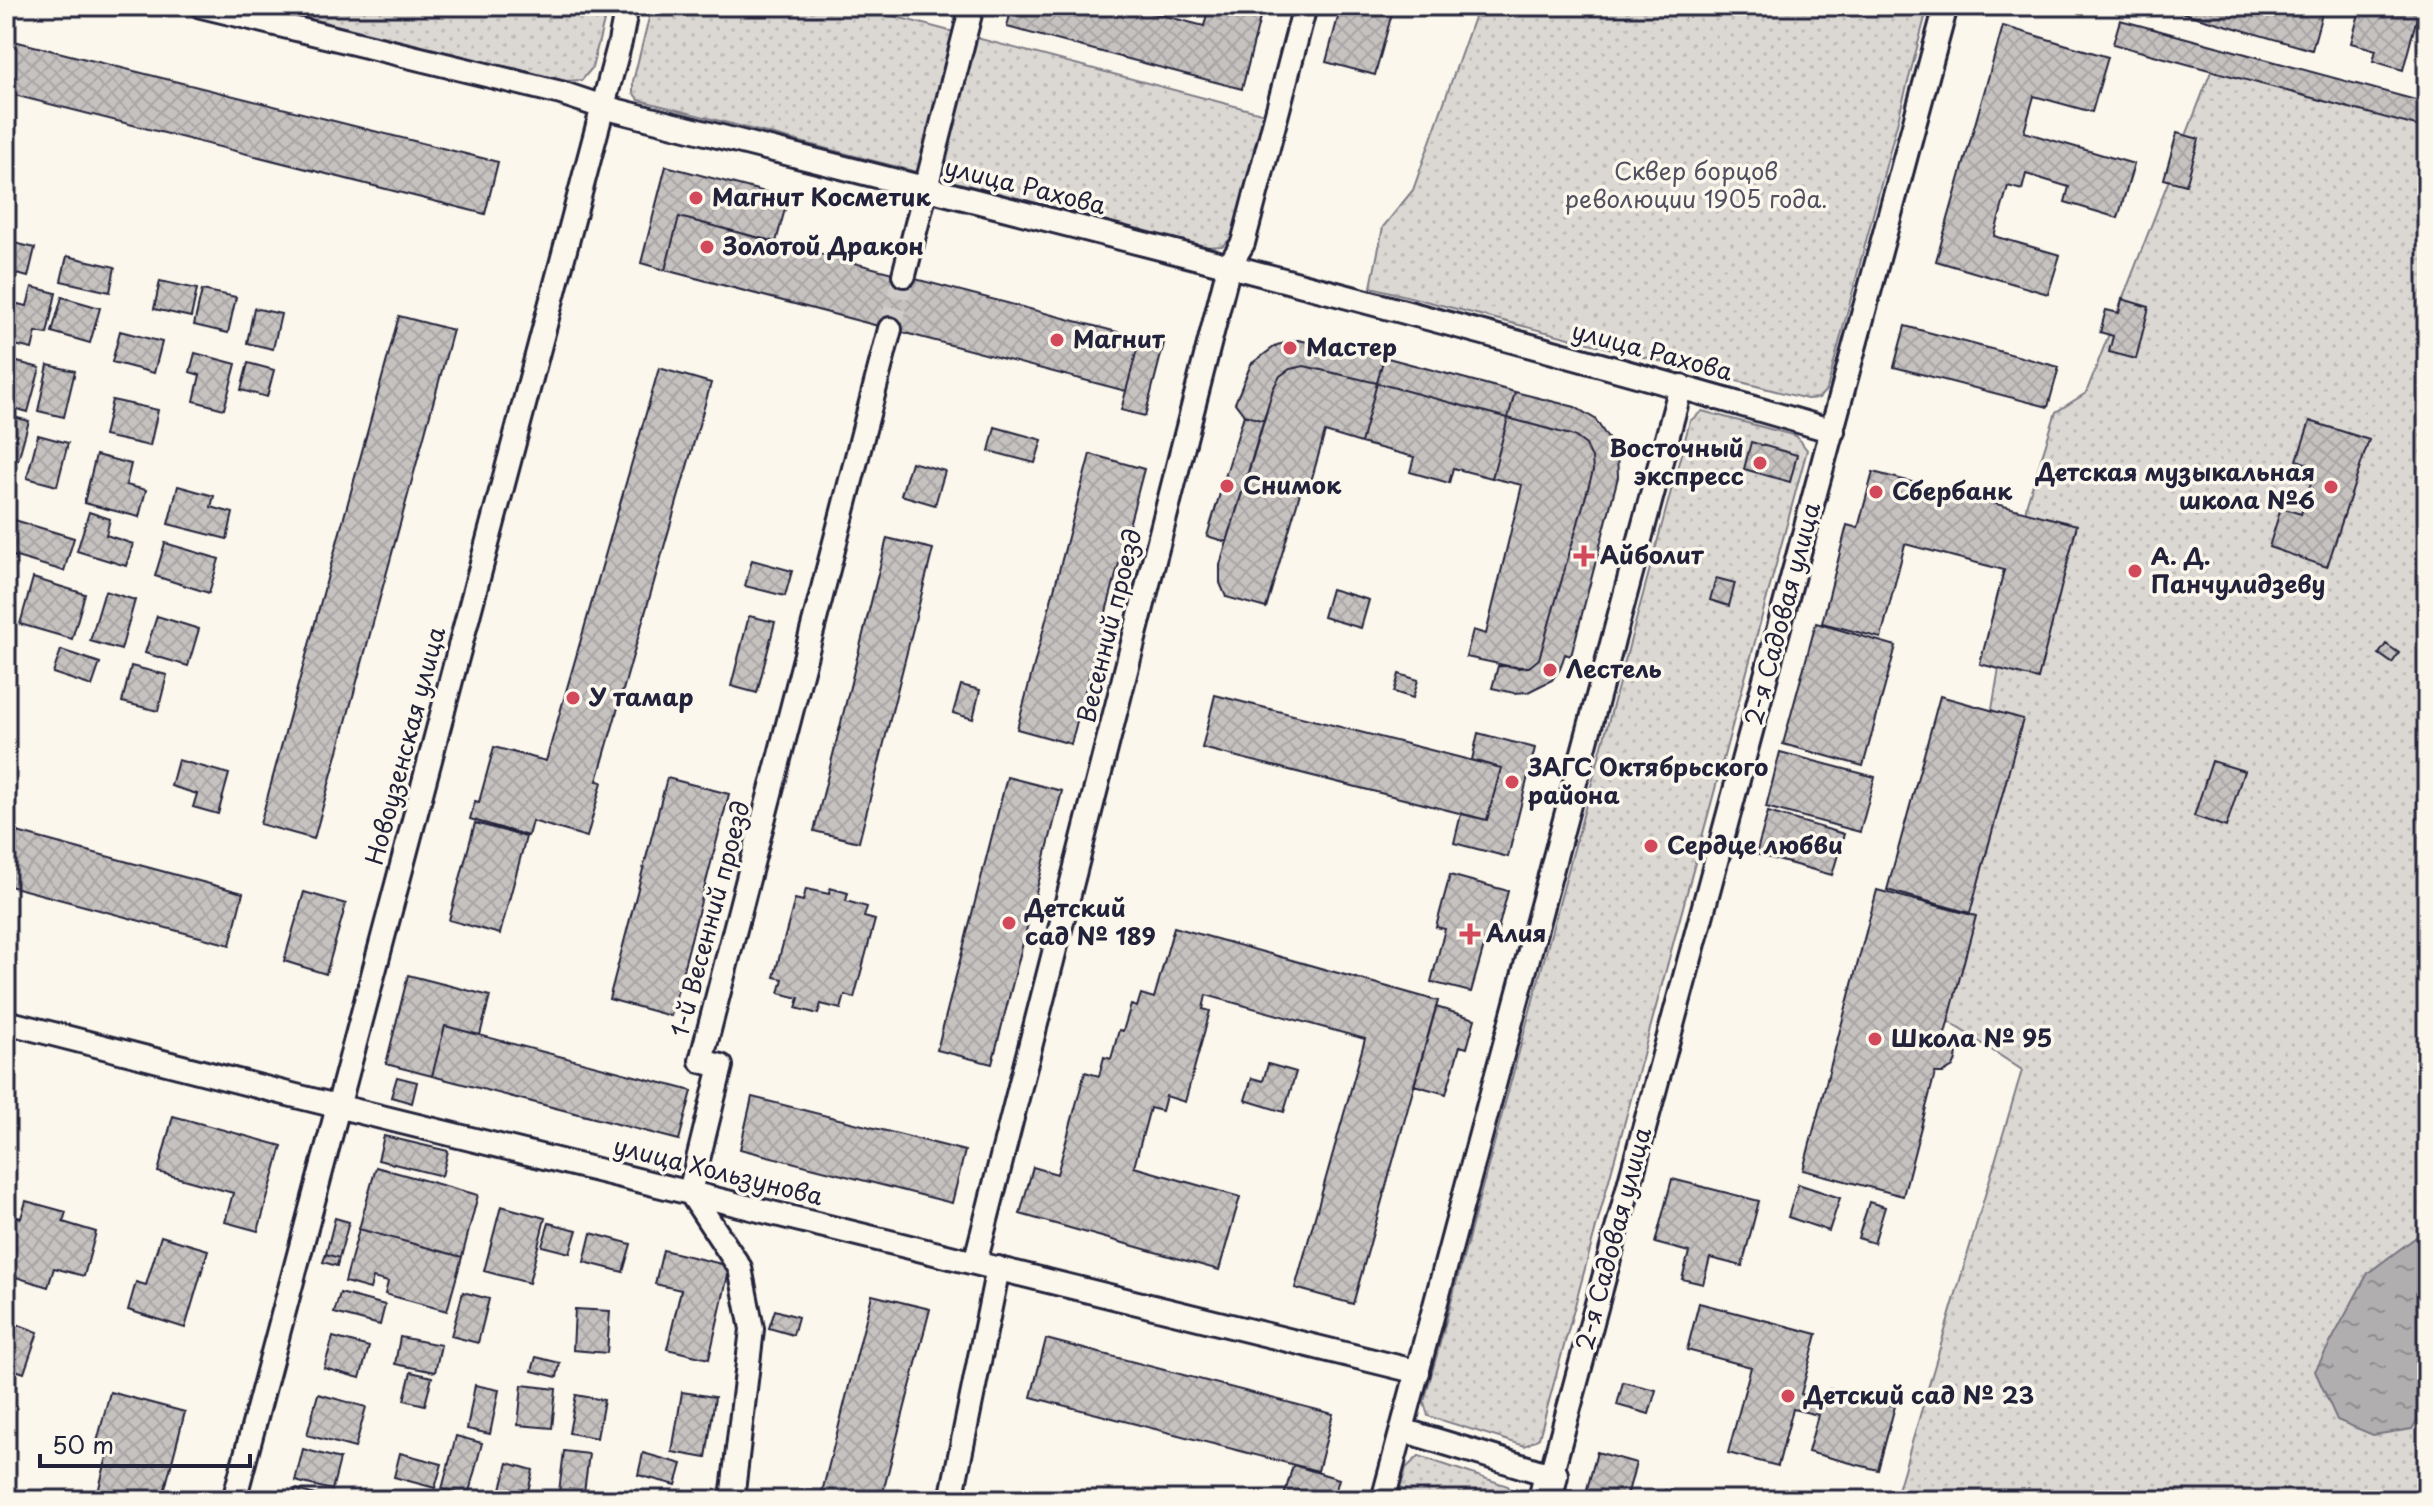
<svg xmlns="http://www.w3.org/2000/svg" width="2433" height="1506" font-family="'Playpen Sans',sans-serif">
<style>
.park{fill:url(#park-dots);stroke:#7e7d87;stroke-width:2}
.water{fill:url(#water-ripples);stroke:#787681;stroke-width:2}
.building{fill:url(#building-cross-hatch);stroke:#22223b;stroke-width:2}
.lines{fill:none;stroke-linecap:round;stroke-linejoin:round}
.street-tunnel{stroke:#d0ccc9;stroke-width:22;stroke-dasharray:22 11;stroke-linecap:butt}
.street-casing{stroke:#22223b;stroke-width:28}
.secondary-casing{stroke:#22223b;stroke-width:38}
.street{stroke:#fbf7ec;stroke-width:22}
.secondary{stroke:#fbf7ec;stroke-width:32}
.poi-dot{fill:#d1495b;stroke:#fbf7ec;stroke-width:3}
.labels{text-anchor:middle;stroke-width:7;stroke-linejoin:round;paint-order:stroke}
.park-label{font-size:24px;fill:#505061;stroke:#fbf7ec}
.street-label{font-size:24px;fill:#22223b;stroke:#fbf7ec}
.poi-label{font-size:24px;font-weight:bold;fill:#22223b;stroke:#fbf7ec;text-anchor:start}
</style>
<defs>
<pattern id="park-dots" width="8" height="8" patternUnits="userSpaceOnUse" patternTransform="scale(2)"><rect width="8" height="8" fill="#dbd8d3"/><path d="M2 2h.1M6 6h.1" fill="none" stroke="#bcb9b6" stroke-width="1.8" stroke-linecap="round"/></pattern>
<pattern id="water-ripples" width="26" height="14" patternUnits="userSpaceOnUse" patternTransform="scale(2)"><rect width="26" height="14" fill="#b1aeb0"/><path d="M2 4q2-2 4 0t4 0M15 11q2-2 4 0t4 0" fill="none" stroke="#908d90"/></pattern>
<pattern id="building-cross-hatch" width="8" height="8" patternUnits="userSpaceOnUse" patternTransform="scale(2)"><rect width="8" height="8" fill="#c6c2c0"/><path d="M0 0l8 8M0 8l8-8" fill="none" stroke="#aaa6a6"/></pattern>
</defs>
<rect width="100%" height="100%" fill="#fbf7ec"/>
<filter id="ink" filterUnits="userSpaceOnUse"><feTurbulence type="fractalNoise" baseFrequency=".0125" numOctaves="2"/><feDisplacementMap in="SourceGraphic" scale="16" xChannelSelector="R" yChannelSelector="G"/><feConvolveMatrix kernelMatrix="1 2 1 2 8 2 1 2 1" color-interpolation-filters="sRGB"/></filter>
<g filter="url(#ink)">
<path class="park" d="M259,6h344l3,7 -14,55 -10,12 -17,1z
M652,6h203l410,108 -31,122 -12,10 -16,1 -567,-147 -6,-7v-12z
M1478,6h450l-101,383 -8,9 -12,1 -436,-112 12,-60 30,-37z
M2212,69l215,51v1380h-532l127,-430 -82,-54 87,-513 29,-91 30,-19z
M1702,411l94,25 11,14 -268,988 -14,8 -97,-30 -4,-14 266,-981z
M1419,1456l89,30 9,14h-120l9,-32z"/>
<path class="water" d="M2427,1229v174l-15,26 -39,6 -36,-15 -22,-49 53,-98z"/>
<path class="building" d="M1012,6h114l78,20 5,-20h54l-21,83 -235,-62z
M1341,6h53l-19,69 -49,-13z
M2167,6h157l-12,44 -146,-42z
M2361,6h59l-17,64 -30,-9 3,-11 -25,-7z
M2120,20l307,83v26l-314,-85z
M2003,26l105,31 -16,55 -58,-16 -10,36 110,32 -16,54 -53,-16 4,-15 -43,-13 -4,16 -14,-4 -14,50 66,19 -12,39 -112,-33z
M6,39l492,123 -13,52 -479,-121z
M2177,133l22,6 -13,46 -22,-6z
M666,166l122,32 -12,44 -97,-25 -14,53 -24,-7z
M679,217l461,121 -14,53 -461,-121z
M6,241l29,7 -7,29 -22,-6z
M67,256l48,11 -5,25 -49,-11z
M160,281l37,8 -6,28 -37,-8z
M32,287l24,6 -9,41 -11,-2 -4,17 -26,-6v-26l4,1 3,-15 14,3z
M202,290l34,7 -8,36 -34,-8z
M62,297l38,11 -10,35 -38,-11z
M2122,299l27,8 -13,52 -27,-7 4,-16 -13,-4 6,-22 13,3z
M254,308l27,6 -8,35 -26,-6z
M399,316l54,14 -139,509 -54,-15z
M1905,326l154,41 -11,40 -154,-40z
M120,331l42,11 -8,31 -42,-11z
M1140,338l24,5 -19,73 -24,-6z
M1298,340l86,17 -7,26 -73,-17 -14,3 -10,7 -7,13 -9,32 -20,-6 -9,-12 16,-39 26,-19z
M195,353l41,11 -12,45 -30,-8 6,-26 -10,-3z
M1384,357l131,35 -7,26 -131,-35z
M6,359l34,9 -12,44 -22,-6z
M248,363l26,7 -7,27 -26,-7z
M48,365l27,6 -11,46 -26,-6z
M1304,366l73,17 -16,60 -36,-11 -15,53 -7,-2 -37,125 -40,-11 -6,-14v-18l53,-176 7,-13 10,-7z
M659,368l52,15 -114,398 5,1 -15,55 -55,-16 -4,15 -58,-17 5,-18 4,1 15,-55 52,14z
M1377,383l131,35 -16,60 -39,-10 -4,15 -39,-11 4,-15 -53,-14z
M1515,392l60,15 20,12 22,33 1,25 -47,179 -6,-2 -5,15 -8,11 -24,12 -14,1 -22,-5 6,-22 31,1 10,-8 54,-188 -1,-13 -6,-13 -12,-9 -66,-18z
M112,400l46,10 -8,36 -46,-10z
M6,415l23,6 -11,39 -12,-4z
M1244,415l20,6 -37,121 -20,-6z
M1508,418l66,18 12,9 6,13 1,13 -54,188 -10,8 -11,1 -52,-11 7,-27 13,4 36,-149 -30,-7z
M2310,421l59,19 -42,127 -58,-20 12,-39 20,6 15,-47 -19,-7z
M995,427l47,13 -7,23 -46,-12z
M38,435l30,8 -11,43 -30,-8z
M1751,442l46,13 -7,27 -46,-13z
M1090,454l54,15 -73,275 -54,-15z
M96,455l35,9 -5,21 20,5 -7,27 -55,-14z
M911,462l34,9 -10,34 -34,-10z
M1873,472l204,53 -39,154 -58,-15 24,-94 -99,-26 -24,94 -59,-15 25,-98 11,3z
M178,486l36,10 -3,11 22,6 -6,26 -59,-15z
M89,512l21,7 -4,16 27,9 -7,22 -49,-15z
M8,518l66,20 -10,33 -58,-17z
M887,538l46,11 -74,293 -45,-11z
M165,543l54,16 -10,34 -54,-17z
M752,560l40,11 -7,25 -40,-10z
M33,578l52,16 -13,45 -52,-15z
M1716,578l19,5 -6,23 -19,-6z
M1331,589l38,11 -8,28 -38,-11z
M105,591l30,9 -14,50 -31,-9z
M157,616l42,13 -11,37 -43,-13z
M749,616l26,6 -18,71 -26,-7z
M1816,623l80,23 -33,120 -80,-22z
M2386,644l13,9 -7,10 -13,-9z
M61,650l39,13 -8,23 -39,-13z
M131,666l36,9 -9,36 -36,-9z
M1399,674l19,6 -5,18 -19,-6z
M961,685l19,5 -7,29 -20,-6z
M1215,695l286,73 -14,52 -285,-72z
M1940,696l83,23 -53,194 -83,-23z
M1478,733l57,15 -27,109 -54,-14 7,-29 26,6 14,-52 -29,-8z
M1780,752l95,25 -15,55 -94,-25z
M178,760l51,14 -11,40 -25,-7 4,-13 -26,-8z
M2212,761l32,10 -18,56 -32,-11z
M1007,777l55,14 -70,273 -55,-14z
M667,778l62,16 -58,222 -62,-17z
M1768,812l76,22 -12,41 -76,-21z
M475,823l51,14 -26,97 -51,-14z
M6,829l237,64 -13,52 -224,-60z
M1450,875l58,16 -13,50 -9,-2 -15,53 -40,-10 14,-53 -9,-2z
M830,888l18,5 -2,8 21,6 -3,10 11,3 -21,78 -9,-3 -4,14 -20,-5 -3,10 -22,-6 3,-10 -20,-5 4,-14 -9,-2 21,-78 8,2 3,-12 23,5z
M1877,890l99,26 -31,118 12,17 -1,9 -3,7 -10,6h-8l-32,123 -100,-26z
M304,892l42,12 -20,70 -42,-13z
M1174,927l264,74 -85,303 -58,-16 70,-249 -159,-44 -3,14 7,2 -25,91 -19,-6 -4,15 -12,-3 -16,59 106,30 -21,73 -199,-56 13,-47 24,7 28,-102 14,4 5,-19 7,2 8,-29 4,1 8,-26 6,2 4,-13 13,4z
M408,975l82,21 -10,39 -35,-9 -13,50 -46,-12z
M1436,1007l39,12 -8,29 -7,-2 -14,48 -32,-9z
M445,1026l247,65 -13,49 -247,-64z
M1268,1064l28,8 -12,40 -39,-12 7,-22 11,3z
M397,1077l20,5 -5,21 -21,-6z
M752,1097l213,54 -13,52 -212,-54z
M173,1116l109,30 -24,85 -33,-9 8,-29 -75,-21z
M384,1136l64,15 -6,25 -64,-16z
M376,1167l102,28 -16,62 -103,-28z
M1672,1179l87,22 -17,65 -32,-8 -7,26 -21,-5 7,-27 -34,-9z
M1798,1184l42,14 -11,33 -41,-14z
M26,1201l40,11 -3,10 33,10 -12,44 -30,-8 -6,19 -42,-13v-60l15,4z
M1869,1202l16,5 -11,36 -16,-5z
M501,1206l44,12 -16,65 -45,-12z
M335,1218l14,4 -10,36 -13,-4z
M549,1223l28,7 -7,23 -28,-7z
M359,1229l103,28 -15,54 -62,-17 3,-12 -15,-4 -3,11 -25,-7z
M591,1233l40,11 -8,28 -39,-10z
M161,1236l47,14 -23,78 -57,-18 8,-28 10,3z
M663,1250l67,16 -21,93 -42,-10 14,-59 -26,-6z
M326,1254l13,4 -2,8 -14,-4z
M463,1292l26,7 -11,44 -27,-7z
M340,1293l45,12 -5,20 -46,-12z
M872,1295l58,14 -49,191h-61z
M1699,1303l118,31 -16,60 25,6 3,-11 66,17 -17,64 -70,-18 10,-37 -25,-6 -15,57 -50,-13 23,-86 -64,-17z
M575,1309l35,2 -3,42 -34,-3z
M775,1310l23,7 -5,18 -24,-7z
M6,1320l32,12 -14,41 -18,-6z
M333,1337l36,10 -9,31 -36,-10z
M400,1337l41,8 -6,27 -40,-8z
M1046,1339l287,75 -15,57 -287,-74z
M536,1357l24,6 -3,14 -25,-6z
M411,1372l21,5 -7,28 -21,-5z
M1623,1382l33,8 -7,24 -32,-9z
M475,1385l24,5 -9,44 -23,-5z
M522,1385l34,4 -4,39 -34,-3z
M110,1392l75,20 -23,88h-66l14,-55 -13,-3z
M682,1392l33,5 -9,61 -34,-6z
M318,1394l48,13 -11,41 -48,-13z
M576,1395l28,5 -7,38 -28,-5z
M456,1436l26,7 -14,53 -26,-7z
M303,1449l37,10 -8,31 -37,-9z
M564,1451l25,3 -6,46h-25z
M1597,1452l39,11 -10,37h-42z
M400,1453l42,11 -7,24 -41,-11z
M643,1453l39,11 -6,21 -38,-10z
M508,1463l25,7 -7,30h-28z
M1293,1465l46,14 -6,21h-50z
M295,1489l36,11h-39z
M1665,1490l38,10h-41z"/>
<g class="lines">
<path class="street-tunnel" d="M890,329l14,-54"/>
<defs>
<path id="street" d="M201,6l360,87 42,14c411,104 823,205 1230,324
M904,275l68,-269
M6,1022l294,75 1118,275
M975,1263l254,-997 14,-23 62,-237
M1402,1430l149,45c129,-490 266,-979 395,-1469
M234,1500l386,-1458 7,-36
M732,1500l20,-171 -12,-61 -50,-76 31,-126 -20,-5 189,-732
M951,1500l47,-232
M1383,1500l298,-1114"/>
<path id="secondary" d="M1545,1500l6,-25"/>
</defs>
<use href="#street" class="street-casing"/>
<use href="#secondary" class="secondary-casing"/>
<use href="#street" class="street"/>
<use href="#secondary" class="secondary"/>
</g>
</g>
<g class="poi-dot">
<circle cx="696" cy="198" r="8"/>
<circle cx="707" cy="247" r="8"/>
<circle cx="1057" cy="340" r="8"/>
<circle cx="1290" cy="348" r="8"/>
<circle cx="1760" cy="463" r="8"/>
<circle cx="1227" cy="486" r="8"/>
<circle cx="2331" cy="487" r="8"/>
<circle cx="1876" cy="492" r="8"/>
<path d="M1580 544h8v8h8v8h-8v8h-8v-8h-8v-8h8z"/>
<circle cx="2135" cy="571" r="8"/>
<circle cx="1550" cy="670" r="8"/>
<circle cx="573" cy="698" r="8"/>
<circle cx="1512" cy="782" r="8"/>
<circle cx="1651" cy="846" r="8"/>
<circle cx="1009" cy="923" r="8"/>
<path d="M1466 922h8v8h8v8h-8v8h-8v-8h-8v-8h8z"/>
<circle cx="1875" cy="1039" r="8"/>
<circle cx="1788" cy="1396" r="8"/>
</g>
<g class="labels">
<g class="park-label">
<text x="1696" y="180">Сквер борцов<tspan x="1696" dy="28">революции 1905 года.</tspan></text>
</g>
<g class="street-label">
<text transform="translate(1025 187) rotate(14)" y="8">улица Рахова</text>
<text transform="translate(1652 352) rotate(15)" y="8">улица Рахова</text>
<text transform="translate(1783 614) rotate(-75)" y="8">2-я Садовая улица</text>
<text transform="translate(1110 626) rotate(-76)" y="8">Весенний проезд</text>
<text transform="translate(406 746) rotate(-75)" y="8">Новоузенская улица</text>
<text transform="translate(711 919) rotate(-75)" y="8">1-й Весенний проезд</text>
<text transform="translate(718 1172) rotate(14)" y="8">улица Хользунова</text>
<text transform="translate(1614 1239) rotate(-75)" y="8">2-я Садовая улица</text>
</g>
<g class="poi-label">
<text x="712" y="206">Магнит Косметик</text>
<text x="723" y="255">Золотой Дракон</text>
<text x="1073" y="348">Магнит</text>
<text x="1306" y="356">Мастер</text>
<text x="1744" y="457" text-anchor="end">Восточный<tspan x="1744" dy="28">экспресс</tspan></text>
<text x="2315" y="481" text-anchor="end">Детская музыкальная<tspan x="2315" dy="28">школа №6</tspan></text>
<text x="1243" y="494">Снимок</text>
<text x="1892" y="500">Сбербанк</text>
<text x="1600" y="564">Айболит</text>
<text x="2151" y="565">А. Д.<tspan x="2151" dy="28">Панчулидзеву</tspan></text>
<text x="1566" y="678">Лестель</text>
<text x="589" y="706">У тамар</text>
<text x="1528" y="776">ЗАГС Октябрьского<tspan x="1528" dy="28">района</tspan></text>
<text x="1667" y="854">Сердце любви</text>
<text x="1025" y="917">Детский<tspan x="1025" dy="28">сад № 189</tspan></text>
<text x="1486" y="942">Алия</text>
<text x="1891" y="1047">Школа № 95</text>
<text x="1804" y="1404">Детский сад № 23</text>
</g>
</g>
<rect width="2433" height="1506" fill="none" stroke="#fbf7ec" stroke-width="32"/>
<rect x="16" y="16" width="2401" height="1474" fill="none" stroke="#22223b" stroke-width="3" filter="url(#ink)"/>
<path d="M40 1454v12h210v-12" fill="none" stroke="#22223b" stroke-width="4"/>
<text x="52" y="1454" font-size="24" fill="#22223b" stroke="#fbf7ec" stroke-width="6" paint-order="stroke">50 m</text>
</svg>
